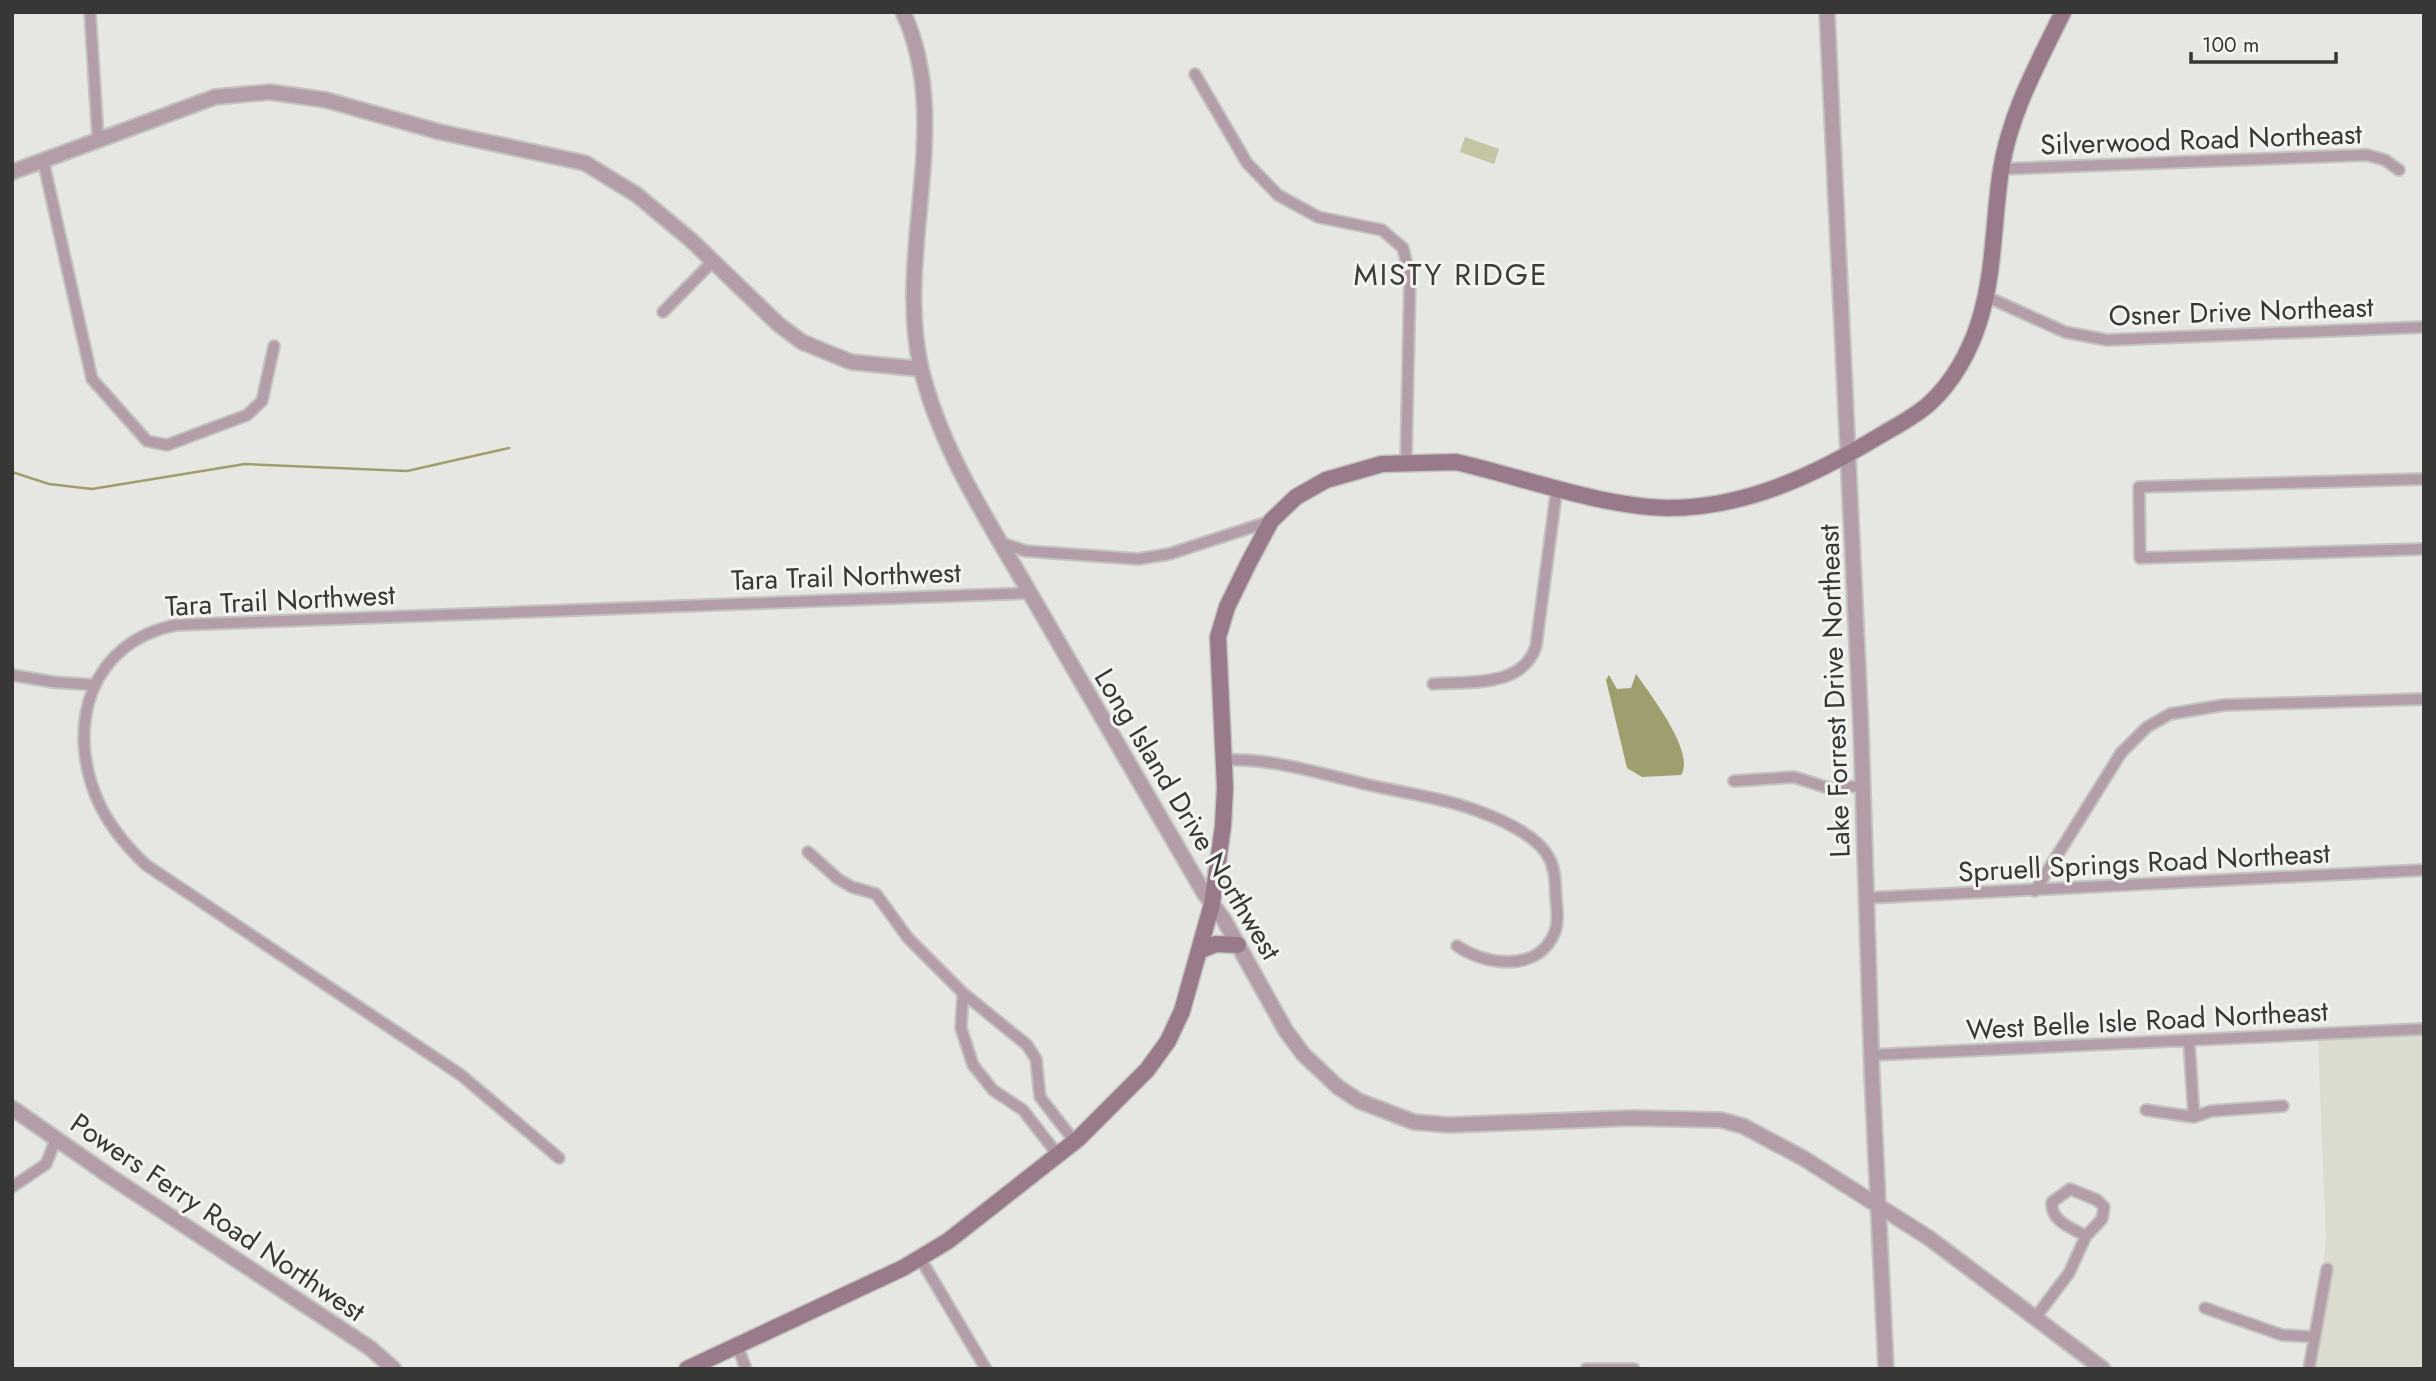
<svg xmlns="http://www.w3.org/2000/svg" width="2436" height="1381" font-family="Jost,sans-serif">
<style>
.built{fill:#dbdbd0}
.green{fill:#c4c5a3}
.water{fill:#9f9e6f}
.lines{fill:none;stroke-linecap:round;stroke-linejoin:round}
.stream{stroke:#9f9e6f;stroke-width:2.5}
.minor-casing{stroke:#c3c3bf;stroke-width:14}
.tertiary-casing{stroke:#c3c3bf;stroke-width:18}
.secondary-casing{stroke:#c3c3bf;stroke-width:19}
.minor{stroke:#b39da9;stroke-width:10}
.tertiary{stroke:#b39da9;stroke-width:14}
.secondary{stroke:#997a8b;stroke-width:16}
.labels{text-anchor:middle;stroke-width:6;stroke-linejoin:round;paint-order:stroke}
.street-label{font-size:28px;fill:#373735;stroke:#f3f3f0}
.neighbourhood-label{font-size:30px;letter-spacing:2px;fill:#3c3c39;stroke:#f3f3f0}
</style>
<rect width="100%" height="100%" fill="#e6e6e2"/>
<path class="built" d="M2424,1033v336h-111l13,-130 -8,-200z"/>
<path class="green" d="M1465,137l34,12 -5,15 -34,-12z"/>
<path class="water" d="M1636,674c14,20 60,79 45,101l-39,2 -15,-9 -21,-88 3,-5 8,14 14,-1z"/>
<g class="lines">
<path class="stream" d="M12,472l37,12 43,5 153,-25 162,7 102,-23"/>
<defs>
<path id="minor" d="M90,12l8,127
M1195,74l52,89 31,32 40,22 64,13 21,18 7,30 -4,183
M43,160l49,219 55,62 20,4 80,-30 15,-14 12,-55
M2001,169l366,-14 18,5 14,10
M1985,296l80,36 42,8 317,-13
M663,312l50,-51
M2424,479l-285,8 1,71 284,-9
M1001,543l25,8 112,8 31,-5 102,-33
M12,675l41,7 42,3
M1433,684c36,-3 90,4 103,-38l21,-159
M1223,760c50,-2 99,14 146,25 36,8 74,13 109,26 22,8 58,24 70,45 8,13 7,28 8,42 1,12 3,25 -2,36 -17,39 -69,31 -97,12
M1734,781l60,-4 34,11 34,-2
M808,852l30,27 14,8 24,7 32,44 55,55 64,52 9,14 4,38 35,45
M2035,891l86,-138 26,-26 23,-13 54,-9 200,-6
M1866,898l558,-28
M963,993l-2,35 12,37 20,25 30,20 35,45
M2189,1041l5,76
M1872,1055l552,-26
M2146,1110l48,7 17,-6 72,-5
M559,1158l-98,-83 -315,-210c-20,-19 -37,-39 -48,-64 -33,-75 -8,-159 78,-176l854,-32
M12,1187l34,-23 10,-25
M2070,1189l27,11 7,7 -2,12 -16,17c-14,-8 -36,-15 -34,-34z
M920,1258l66,111
M2205,1308l77,27 33,2
M2035,1318l34,-45 17,-37
M737,1345l9,24
M1586,1369h48
M2309,1369l18,-100"/>
<path id="tertiary" d="M903,12c52,112 -9,239 18,356 20,83 68,154 110,227 58,99 115,199 173,298l20,27 62,111 17,23 35,33 21,14 55,21 35,3 183,-7 89,2 22,6 60,32 126,80 174,131
M1827,12l34,718 11,346 14,293
M12,172l203,-75 55,-5 56,8 114,32 145,31 52,32 55,46 86,83 24,18 49,20 70,7
M12,1108l99,69 259,171 24,21"/>
<path id="secondary" d="M1201,950l15,-6 22,1
M687,1369l216,-101 45,-27 130,-102 69,-69 21,-29 14,-30 30,-107 11,-78 2,-38 -7,-151 9,-30 22,-45 22,-41 25,-24 30,-17 56,-16 74,-2c66,15 146,45 212,46 78,0 149,-34 213,-73 17,-10 35,-19 49,-32 23,-21 40,-52 49,-81 16,-50 14,-102 22,-152 9,-57 37,-107 62,-158"/>
</defs>
<use href="#minor" class="minor-casing"/>
<use href="#tertiary" class="tertiary-casing"/>
<use href="#secondary" class="secondary-casing"/>
<use href="#minor" class="minor"/>
<use href="#tertiary" class="tertiary"/>
<use href="#secondary" class="secondary"/>
</g>
<g class="labels">
<g class="street-label">
<text transform="translate(2201 139) rotate(-2)" y="10">Silverwood Road Northeast</text>
<text transform="translate(2241 311) rotate(-2)" y="10">Osner Drive Northeast</text>
<text transform="translate(846 576) rotate(-2)" y="10">Tara Trail Northwest</text>
<text transform="translate(280 600) rotate(-3)" y="10">Tara Trail Northwest</text>
<text transform="translate(1834 691) rotate(-92)" y="10">Lake Forrest Drive Northeast</text>
<text transform="translate(1188 814) rotate(59)" y="10">Long Island Drive Northwest</text>
<text transform="translate(2144 862) rotate(-3)" y="10">Spruell Springs Road Northeast</text>
<text transform="translate(2147 1020) rotate(-3)" y="10">West Belle Isle Road Northeast</text>
<text transform="translate(218 1217) rotate(34)" y="10">Powers Ferry Road Northwest</text>
</g>
<g class="neighbourhood-label">
<text x="1451" y="285">MISTY RIDGE</text>
</g>
</g>
<rect width="2436" height="1381" fill="none" stroke="#373735" stroke-width="28"/>
<path d="M2191 52v10h145v-10" fill="none" stroke="#373735" stroke-width="3.5"/>
<text x="2202" y="52" font-size="21" fill="#373735" stroke="#f3f3f0" stroke-width="5" paint-order="stroke">100 m</text>
</svg>
